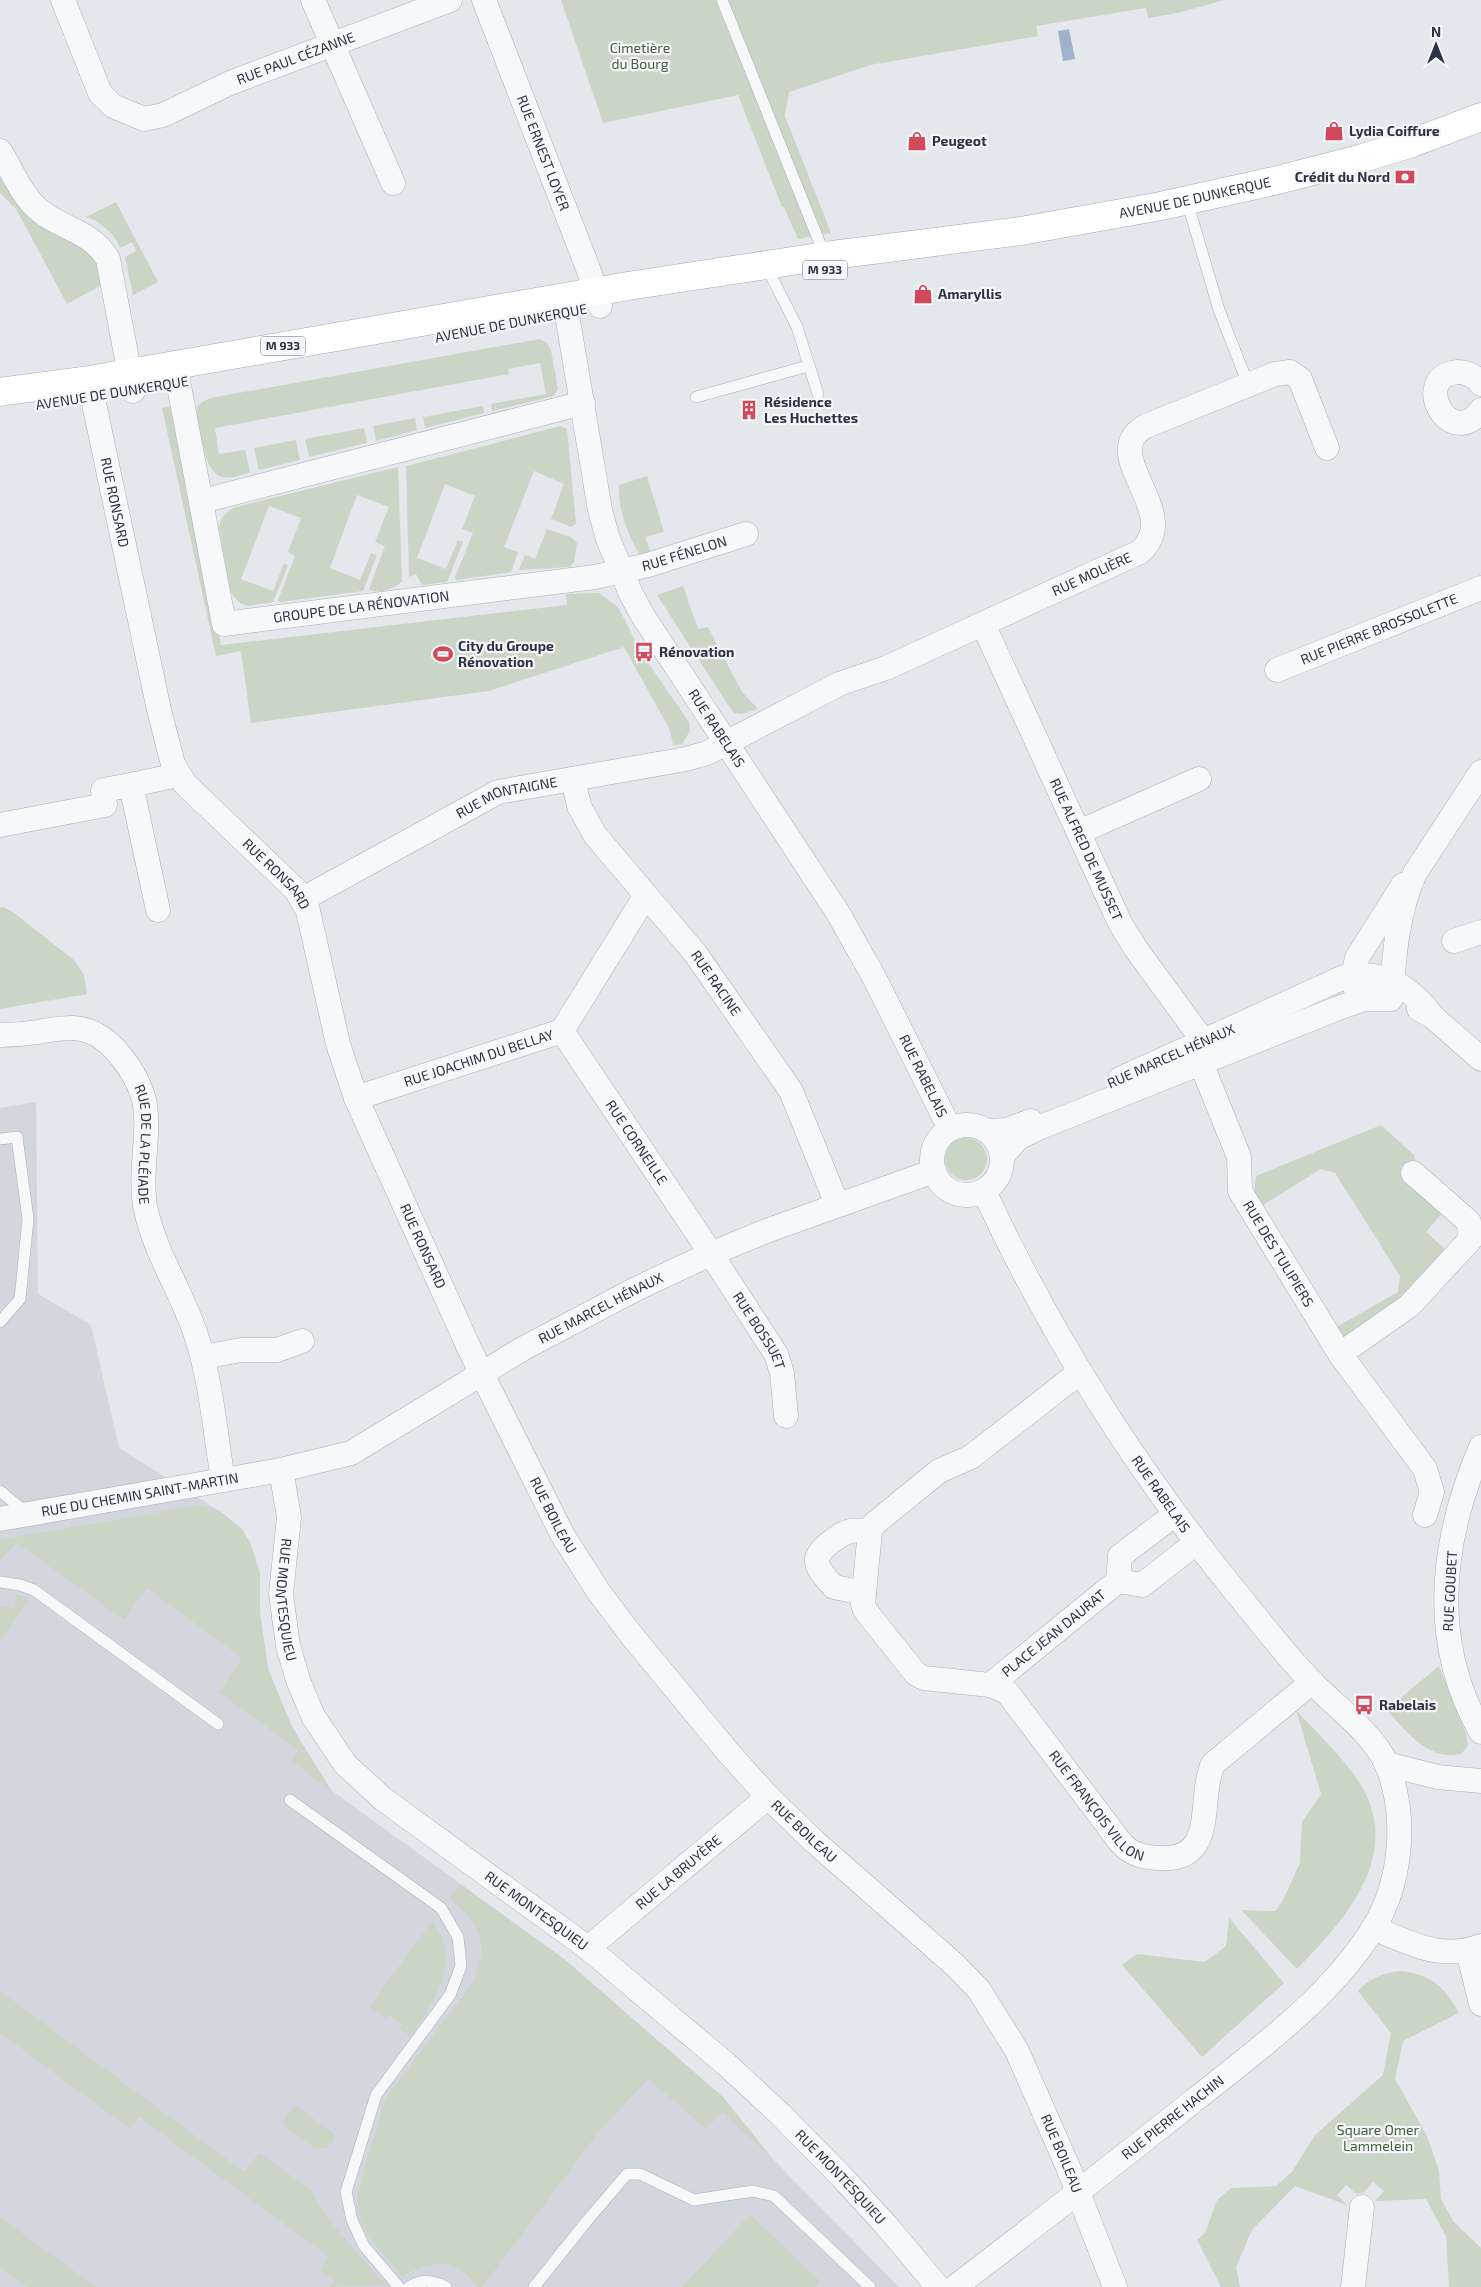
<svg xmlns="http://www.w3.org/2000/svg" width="1481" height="2287" font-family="'Exo 2',sans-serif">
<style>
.built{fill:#d2d6de}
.green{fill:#c9d6c5}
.water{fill:#9fb4cc}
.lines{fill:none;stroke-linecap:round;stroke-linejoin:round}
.service-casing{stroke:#a9aeb7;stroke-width:12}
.minor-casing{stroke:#a9aeb7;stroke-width:25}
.primary-casing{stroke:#a3abb8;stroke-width:29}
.service{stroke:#f7f8fa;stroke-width:11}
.minor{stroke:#f7f8fa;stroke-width:24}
.primary{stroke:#fff;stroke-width:28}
.labels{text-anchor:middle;stroke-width:4.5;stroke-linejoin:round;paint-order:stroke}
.shield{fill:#f4f6f9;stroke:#676e7b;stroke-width:1}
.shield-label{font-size:12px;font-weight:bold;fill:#2b3445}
.park-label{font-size:14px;fill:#3f6138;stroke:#f4f6f9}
.street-label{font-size:14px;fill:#2b3445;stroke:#f4f6f9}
.poi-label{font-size:14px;font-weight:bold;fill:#2b3445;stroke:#f4f6f9;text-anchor:start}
</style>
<rect width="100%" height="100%" fill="#e4e7ec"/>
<path class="built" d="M36,1102l2,192 53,31 28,123 102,64 20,16 9,14 10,31v40l8,56 24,58 39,63 233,169 160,139 47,59 128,130h-899v-1179z"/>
<path class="green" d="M561,0h664l-48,13 -29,5 -2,-10 -110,18 2,10 -168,29 -81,27 -4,24 46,117 -33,6 -14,-32h-2l-44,-112 -135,28z
M0,169l24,43 14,13 49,26 12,12 5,21 -37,20 -51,-95 -16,-16z
M116,202l42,80 -25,13 -8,-38 11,-6 -4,-9 -12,6c-4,-13 -21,-28 -34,-31z
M540,339l7,4 4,7 7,39 -4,7 -62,15 -1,-7 55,-10 -6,-31 -32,6 1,5 -294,54 4,26 26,-4 5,22c-9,3 -19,7 -28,5 -19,-6 -22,-48 -26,-65 1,-8 6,-10 14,-14z
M175,406l46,239 346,-40 -1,-11 33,-1 19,14 24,47 47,68 1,9 -8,13 -9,1 -3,-15 -46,-83 -135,44 -238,32 -10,-72 -25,5 -54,-248z
M483,406l1,7 -59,15 -2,-11z
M415,418l2,12 -41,11 -3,-15z
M561,426l6,3 9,95 -5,3 -20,-8 13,-35 -30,-13 -30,76 14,5 -7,20 -55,8 -1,-3 18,-44 -11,-4 13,-33 -30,-12 -28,74 29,11 12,-29 5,2 -16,40 -25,3 -6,-11 -7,3 -3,-111z
M364,428l3,15 -58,14 -4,-18z
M296,440l4,20 -41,10 -5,-22z
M398,467l4,115c-9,6 -23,14 -33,7l16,-43 -10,-4 14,-35 -32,-12 -27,73 30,12 11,-27 6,2 -14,36 -83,11 -2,-2 17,-44 -7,-4 13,-34 -32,-12 -28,73 32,12 11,-28 4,3 -15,36 -25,4 -8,-3 -10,-11 -11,-66c3,-10 7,-15 17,-19z
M647,476l17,56 -19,5 6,16 -11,3c-12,-22 -22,-45 -21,-71z
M547,529l24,8 6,6 -3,19 -4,5 -51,3 6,-15 10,4z
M683,586l15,43 10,-2 34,65 16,17 -16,5 -8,-1 -4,-5 -73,-113z
M3,907l10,5 61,48 10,15 3,19 -87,15v-101z
M1381,1125l33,30 2,6 -13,15 41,35 -18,21 22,20 -44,45 -60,40 -11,-8 65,-37 2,-16 -65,-103 -14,-4 -58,36 -9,-13 2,-16z
M945 1159a21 21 0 1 1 42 0a21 21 0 1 1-42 0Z
M200,1505l21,7 20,16 9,14 10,31v40l8,56 24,58 39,63 -40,-29 7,-11 -79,-58 23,-34 -95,-70 -23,32 -107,-77 -17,17v-20z
M16,1594l7,2 6,4 -29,40v-34l15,2z
M1439,1666l27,67 2,13 -7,8c-34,7 -53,-22 -75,-44z
M1296,1710c21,23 46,46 63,72 46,72 -14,138 -62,187l-56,-59 34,1 8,-11 17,-37 2,-41 19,-28z
M461,1885l103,74 160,139 47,59 -48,-45 -17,17 -58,-50 -51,55 -115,153h-5c-23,-32 -43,-26 -75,-11l-32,-37 -8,-14 -4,-16 -1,-14 25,-86 6,-14 84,-111c18,-42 10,-56 -22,-86z
M1229,1918l55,65 -82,74 -80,-92 15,-11 68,8 21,-16z
M432,1921c32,40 2,82 -22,115l-10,-7 3,-4 -15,-11 -3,5 -16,-12z
M1400,1971c31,3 45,16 59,42l-56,28 -8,38 32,57 12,35 2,28 12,22 28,27v39h-32l-3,-51 -20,-37 -51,2 9,-10 -11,-9 -10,11 -7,1 -10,-9 -9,10 10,10 -52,-19 -43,44 -16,37 4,20h-19l-24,-47 8,-7 12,-33 14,-12 45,-2 16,-14 23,-37 68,-60 8,-42 -33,-42c12,-13 25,-18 42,-20z
M0,1991l244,181 15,-19 51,36 19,31 57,65 -57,2 5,-7 -14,-10 9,-13 -190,-140 -9,12 -130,-96z
M295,2105l39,29c1,4 0,8 -4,11 -15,12 -37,-14 -48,-22z
M750,2214l70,67 -6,6h-132z
M0,2217l96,70h-69l-27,-19z"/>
<path class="water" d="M1069,29l6,30 -12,2 -5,-30z"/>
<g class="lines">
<defs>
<path id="service" d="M722,0l103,256
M1187,201l32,109 29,74
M766,266l31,61 21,67
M696,397l112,-31
M0,1139l17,-2 11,82 -8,80 -20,23
M0,1491l28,23
M0,1582l20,3 14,5 184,134
M290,1800l151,108 17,29 3,29 -11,29 -74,100 -30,97 6,28 12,26 35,41
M409,2287c13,-8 24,-7 37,0
M534,2287l52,-65 41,-48h13l54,26 59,-9 21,5 96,91"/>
<g id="minor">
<path id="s1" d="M63,0l37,93 13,13 31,13 19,-4 67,-32 220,-83"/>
<path d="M313,0l80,183"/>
<path id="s2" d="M484,0l105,271 11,35"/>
<path d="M0,151c12,19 21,44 39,59 22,19 53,21 69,49l25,132"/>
<path id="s3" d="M564,297l36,213 8,29 23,55 12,22 195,297 37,66 75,150"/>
<path id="s4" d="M175,365l49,259 371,-47 53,-12 98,-31"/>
<path id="s5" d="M89,380l70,330 14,54 12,20 111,106 12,21 30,133 18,54 114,252 92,184 36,57 34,45 95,115 41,46 48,46 140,123 23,24 38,61 51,116 47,120"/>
<path d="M1481,384c-6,-8 -13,-12 -23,-12 -49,4 -8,81 23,38"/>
<path d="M202,501l381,-98"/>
<path id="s6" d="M983,624l137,299 16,26 76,104"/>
<path id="s7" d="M1277,670l204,-82"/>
<path id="s8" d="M573,779l6,27 16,29 100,118 96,138 46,113"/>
<path d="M0,825l105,-20 -2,-15 28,-5"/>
<path d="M1079,832l120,-53"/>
<path id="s9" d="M303,899l195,-107 188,-33 21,-6 132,-69 47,-16 254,-116c45,-40 -45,-98 6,-126l129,-52 15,-2 10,7 27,69"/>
<path d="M158,910l-27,-125 47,-10"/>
<path d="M1454,941l27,-9"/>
<path d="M1356,990l-3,-15 4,-17 46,-73"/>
<path d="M1419,1009l14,8 48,42"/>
<path id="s10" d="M562,1031l136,203 78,120 6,19 4,43"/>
<path id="s11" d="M0,1035c13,0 25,-1 38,-3 23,-4 43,-9 64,6 19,14 36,39 42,62 7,33 -5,70 1,106 9,45 35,83 50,126 16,47 20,99 28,148"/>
<path id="s12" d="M1201,1063l38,94 1,34 100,163 85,115 7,23 -7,23"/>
<path d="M1120,1079l224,-102c39,-8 67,10 89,40"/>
<path id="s13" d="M356,1098l206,-67 84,-136"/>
<circle cx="967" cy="1160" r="35"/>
<path d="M988,1131l18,-1 25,-9"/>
<path d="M1002,1156l16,-18 23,-11 295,-118 28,-10h27c3,-43 6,-86 24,-126l66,-101"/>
<path d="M1340,1354l69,-48 61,-66 -1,-18 -56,-49"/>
<path d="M203,1357l38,-7h36l25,-9"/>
<path id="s14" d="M1080,1372l-109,85 -32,14 -65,53 -4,7 -7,73 2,6 51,64 8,4 66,7 17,7 114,151c11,12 22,14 38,15 60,4 38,-59 54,-94l99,-82"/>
<path d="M1481,1447c-40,94 -52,194 0,285"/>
<path id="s15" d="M281,1470l8,47 -8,77 7,52 10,34 15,36 32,48 38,35 205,149 138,116 54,50 62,63 43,47 53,63"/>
<path d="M1174,1515l-54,41 -2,25 24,4 54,-42"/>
<path id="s16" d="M0,1519l281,-49 70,-17 173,-105 112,-59 74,-35 59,-24 165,-59"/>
<path d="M864,1593l-30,-6c-5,-6 -17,-17 -17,-26 -1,-11 23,-27 33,-30 7,-1 14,0 20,0"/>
<path id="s17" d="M990,1685l128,-104"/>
<path d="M1386,1764l52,13 43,4"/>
<path d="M1373,1928c38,15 67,33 108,18"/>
<path id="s18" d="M588,1948l180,-151"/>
<path d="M1468,1951l13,53"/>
<path id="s19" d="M955,2287c80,-61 159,-123 237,-185 64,-51 137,-103 181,-173 29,-47 35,-115 13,-166 -13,-30 -55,-60 -77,-84 -27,-28 -50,-59 -74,-88 -100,-123 -185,-257 -251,-400"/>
<path d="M1353,2287l9,-80"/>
</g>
<g id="primary">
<path id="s20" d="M0,392l89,-12 539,-94 197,-30 196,-25 140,-25 117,-26 85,-22 49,-15 69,-26"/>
</g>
</defs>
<use href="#service" class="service-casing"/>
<use href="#minor" class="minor-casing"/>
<use href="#primary" class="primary-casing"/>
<use href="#service" class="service"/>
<use href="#minor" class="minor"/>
<use href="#primary" class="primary"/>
</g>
<defs>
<symbol id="shop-bare" viewBox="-9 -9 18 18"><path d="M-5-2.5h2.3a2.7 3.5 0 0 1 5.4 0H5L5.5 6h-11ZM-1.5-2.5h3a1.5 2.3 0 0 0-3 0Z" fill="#d1495b" stroke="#f4f6f9" stroke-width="2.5" paint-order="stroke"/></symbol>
<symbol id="bank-bare" viewBox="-9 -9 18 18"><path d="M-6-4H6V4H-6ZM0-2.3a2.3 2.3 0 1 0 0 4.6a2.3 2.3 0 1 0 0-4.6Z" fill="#d1495b" stroke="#f4f6f9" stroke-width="2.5" paint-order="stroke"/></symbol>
<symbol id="building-bare" viewBox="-9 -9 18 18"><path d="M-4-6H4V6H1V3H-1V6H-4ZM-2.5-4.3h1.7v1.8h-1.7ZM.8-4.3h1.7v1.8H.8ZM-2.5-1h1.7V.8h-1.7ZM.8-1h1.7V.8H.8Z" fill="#d1495b" stroke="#f4f6f9" stroke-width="2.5" paint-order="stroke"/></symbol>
<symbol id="bus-bare" viewBox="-9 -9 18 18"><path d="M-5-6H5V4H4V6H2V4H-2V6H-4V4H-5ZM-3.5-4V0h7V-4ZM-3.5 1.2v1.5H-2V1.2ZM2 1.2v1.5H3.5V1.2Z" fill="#d1495b" stroke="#f4f6f9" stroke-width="2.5" paint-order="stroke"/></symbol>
<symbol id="stadium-bare" viewBox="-9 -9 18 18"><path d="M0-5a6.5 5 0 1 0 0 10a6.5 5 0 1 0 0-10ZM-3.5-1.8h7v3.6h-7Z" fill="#d1495b" stroke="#f4f6f9" stroke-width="2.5" paint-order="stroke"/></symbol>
</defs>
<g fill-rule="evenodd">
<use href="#shop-bare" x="1320" y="117" width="28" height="28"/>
<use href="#shop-bare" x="903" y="127" width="28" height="28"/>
<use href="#bank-bare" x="1391" y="163" width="28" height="28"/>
<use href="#shop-bare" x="909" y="280" width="28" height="28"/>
<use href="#building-bare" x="735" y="396" width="28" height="28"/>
<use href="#bus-bare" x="630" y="638" width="28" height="28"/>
<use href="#stadium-bare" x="429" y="640" width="28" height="28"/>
<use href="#bus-bare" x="1350" y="1691" width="28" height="28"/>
</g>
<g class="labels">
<g class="shield">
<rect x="802.5" y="260.5" width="45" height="19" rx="4"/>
<rect x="260.5" y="336.5" width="45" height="19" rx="4"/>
</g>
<g class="shield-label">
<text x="825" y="274">M 933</text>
<text x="283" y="350">M 933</text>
</g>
<g class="park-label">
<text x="640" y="53">Cimetière<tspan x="640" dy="16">du Bourg</tspan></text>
<text x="1378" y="2135">Square Omer<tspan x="1378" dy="16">Lammelein</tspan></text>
</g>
<g class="street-label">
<text dy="5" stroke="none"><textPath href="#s1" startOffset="316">RUE PAUL CÉZANNE</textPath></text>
<text dy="5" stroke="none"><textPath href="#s2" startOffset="164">RUE ERNEST LOYER</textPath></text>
<text dy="5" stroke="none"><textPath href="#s20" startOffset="1211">AVENUE DE DUNKERQUE</textPath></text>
<text transform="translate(511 323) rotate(-11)" y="5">AVENUE DE DUNKERQUE</text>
<text transform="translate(112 393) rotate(-9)" y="5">AVENUE DE DUNKERQUE</text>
<text dy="5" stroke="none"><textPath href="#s5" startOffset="125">RUE RONSARD</textPath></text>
<text dy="5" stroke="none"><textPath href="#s4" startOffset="730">RUE FÉNELON</textPath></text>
<text dy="5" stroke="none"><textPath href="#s9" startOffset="860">RUE MOLIÈRE</textPath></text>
<text dy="5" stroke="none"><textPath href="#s4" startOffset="402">GROUPE DE LA RÉNOVATION</textPath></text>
<text dy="5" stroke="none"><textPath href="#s7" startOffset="110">RUE PIERRE BROSSOLETTE</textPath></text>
<text dy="5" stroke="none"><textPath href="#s3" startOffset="465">RUE RABELAIS</textPath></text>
<text dy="5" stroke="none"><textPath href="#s9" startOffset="229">RUE MONTAIGNE</textPath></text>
<text dy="5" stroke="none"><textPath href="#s6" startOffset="248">RUE ALFRED DE MUSSET</textPath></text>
<text dy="5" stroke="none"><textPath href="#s5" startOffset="545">RUE RONSARD</textPath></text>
<text dy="5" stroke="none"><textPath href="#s8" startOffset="252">RUE RACINE</textPath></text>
<text transform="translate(1171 1056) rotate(-24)" y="5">RUE MARCEL HÉNAUX</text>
<text dy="5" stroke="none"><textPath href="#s13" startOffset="129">RUE JOACHIM DU BELLAY</textPath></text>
<text dy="5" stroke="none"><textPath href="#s3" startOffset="870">RUE RABELAIS</textPath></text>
<text dy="5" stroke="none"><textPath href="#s10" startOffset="134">RUE CORNEILLE</textPath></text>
<text dy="5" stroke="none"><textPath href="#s11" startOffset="225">RUE DE LA PLÉIADE</textPath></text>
<text dy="5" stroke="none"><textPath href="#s5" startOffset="950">RUE RONSARD</textPath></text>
<text dy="5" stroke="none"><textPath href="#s12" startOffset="209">RUE DES TULIPIERS</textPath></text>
<text dy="5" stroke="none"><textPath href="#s16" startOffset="646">RUE MARCEL HÉNAUX</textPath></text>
<text dy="5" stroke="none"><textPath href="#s10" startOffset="359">RUE BOSSUET</textPath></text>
<text transform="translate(1161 1494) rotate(55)" y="5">RUE RABELAIS</text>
<text dy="5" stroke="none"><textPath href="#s16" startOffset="142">RUE DU CHEMIN SAINT-MARTIN</textPath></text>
<text dy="5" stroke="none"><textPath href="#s5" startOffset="1249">RUE BOILEAU</textPath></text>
<text transform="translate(1450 1591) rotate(-87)" y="5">RUE GOUBET</text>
<text dy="5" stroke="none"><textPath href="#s15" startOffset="131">RUE MONTESQUIEU</textPath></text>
<text dy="5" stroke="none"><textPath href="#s17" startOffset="82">PLACE JEAN DAURAT</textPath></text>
<text dy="5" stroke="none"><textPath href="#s14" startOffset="666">RUE FRANÇOIS VILLON</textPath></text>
<text dy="5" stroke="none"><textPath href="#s5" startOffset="1654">RUE BOILEAU</textPath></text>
<text dy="5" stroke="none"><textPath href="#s18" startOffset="118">RUE LA BRUYÈRE</textPath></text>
<text dy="5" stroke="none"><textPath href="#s15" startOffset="551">RUE MONTESQUIEU</textPath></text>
<text dy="5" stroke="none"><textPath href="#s19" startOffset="276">RUE PIERRE HACHIN</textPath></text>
<text dy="5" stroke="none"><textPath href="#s5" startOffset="2074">RUE BOILEAU</textPath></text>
<text dy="5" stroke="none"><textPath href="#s15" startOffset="956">RUE MONTESQUIEU</textPath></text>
</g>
<g class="poi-label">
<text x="1349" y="136">Lydia Coiffure</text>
<text x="932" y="146">Peugeot</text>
<text x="1390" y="182" text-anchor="end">Crédit du Nord</text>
<text x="938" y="299">Amaryllis</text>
<text x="764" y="407">Résidence<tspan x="764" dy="16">Les Huchettes</tspan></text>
<text x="458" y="651">City du Groupe<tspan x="458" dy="16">Rénovation</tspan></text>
<text x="659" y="657">Rénovation</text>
<text x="1379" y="1710">Rabelais</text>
</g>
</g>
<g transform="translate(1436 45)" stroke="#f4f6f9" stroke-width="4" paint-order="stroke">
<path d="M0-4L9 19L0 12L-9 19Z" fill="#2b3445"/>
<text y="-8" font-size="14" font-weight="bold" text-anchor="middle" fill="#2b3445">N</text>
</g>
</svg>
